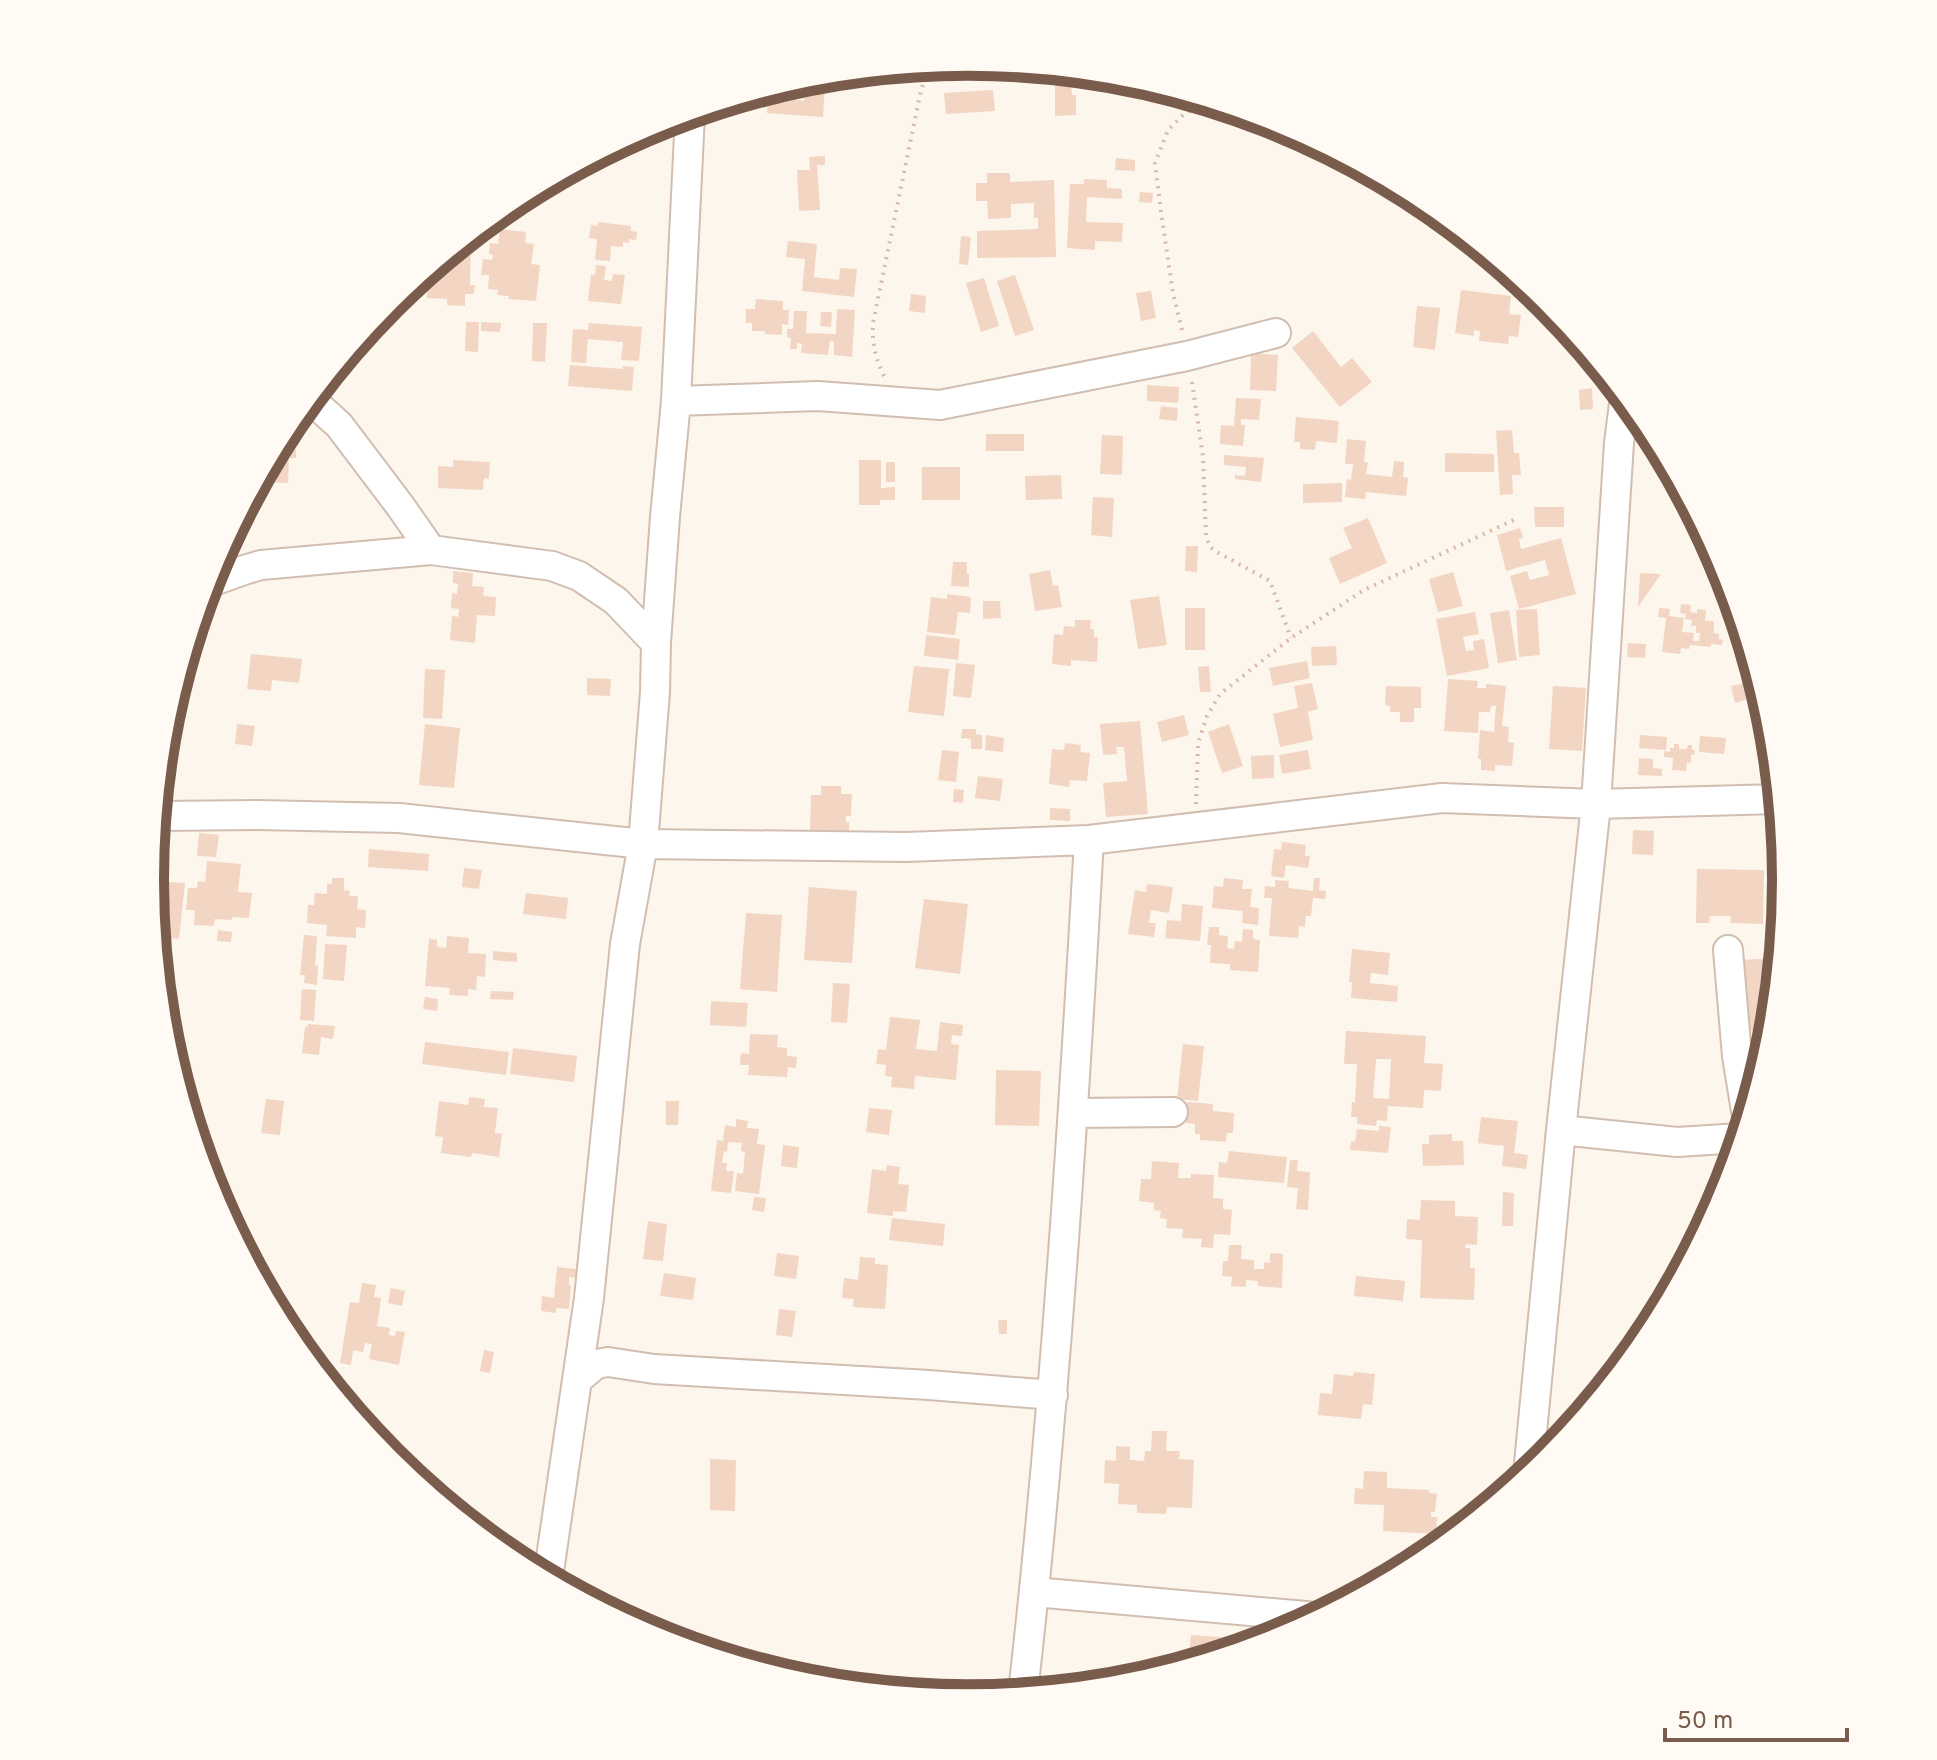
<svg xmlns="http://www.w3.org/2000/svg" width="1937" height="1760" font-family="Overpass,sans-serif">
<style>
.building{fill:#f3d5c3;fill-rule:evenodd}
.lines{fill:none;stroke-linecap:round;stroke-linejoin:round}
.minor-casing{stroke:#d1beb0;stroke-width:32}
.path{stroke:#d9b8a5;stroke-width:4;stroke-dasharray:2 6;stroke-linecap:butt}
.minor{stroke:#fff;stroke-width:28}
.rim{fill:none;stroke:#7a5c4d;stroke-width:10}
</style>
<rect width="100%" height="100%" fill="#fdf6ec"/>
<path class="building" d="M969,62h5l3,11 -26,9 -6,-18z
M984,63l31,4v4l-32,-2z
M884,70v6h-37v-2z
M1068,72l18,2v10h-15l1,11h4v20l-21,1v-42h13z
M801,80v4l24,1 -2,32 -56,-4 1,-13 -6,-1 1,-7zM776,88l29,5 -1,8 -18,-3 -1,5 -11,-2z
M993,90l2,21 -49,3 -2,-21z
M1281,124h1l25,14 -18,7z
M825,156v9h-8l3,45 -21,1 -2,-41h13l-1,-13z
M1116,158l19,2v11l-20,-1z
M987,173h23v9l44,-2 2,77 -79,1v-27l61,-2v-11h-4v-15l-23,1v14l-23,1 -1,-18h-11v-18h11z
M1084,179l23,1v8l15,1v10l-35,-2 -1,25 37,1 -1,19 -27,-1v9l-28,-2 3,-64h14z
M1140,192l13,1 -1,10 -13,-1z
M598,222l33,4v5l6,1 -1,8 -7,-1v4l-6,-1v5l-12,-1 -1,15 -15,-1 2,-21 -8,-1 2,-13 7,1z
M500,229l26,3 -1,11 9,1 -3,20 9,1 -4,36 -28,-2 1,-3 -12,-1 1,-5 -10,-1 1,-14h-8l2,-16 9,1 1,-5 -4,-1 1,-11 8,1z
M471,235l-1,50h5l-1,9h-9v12l-18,-1v-6l-20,-1 1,-27z
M961,236l10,1 -3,28 -9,-1z
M788,241l29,3 -3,33 25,3 1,-12 17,1 -3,28 -52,-6 3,-32 -19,-2z
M596,265l10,1 -2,14 8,1 1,-7 12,1 -4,29 -33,-3 3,-27 4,1z
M1015,275l19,55 -19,6 -18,-55z
M984,278l15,48 -18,6 -15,-49z
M1461,290l50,6 -2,18 12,1 -3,22 -9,-1 -1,8 -29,-3 1,-10 -6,-1v6l-19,-3z
M1151,291l5,27 -15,3 -5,-28z
M911,294l15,2 -1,17 -16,-2z
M756,299l27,2v9h6l-1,15 -6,-1v11l-17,-1v-3h-13v-8h-6v-14h9z
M1417,306l23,2 -5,42 -22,-3z
M385,308v2l4,1 -1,16 -18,-1z
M837,309l18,1 -3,47 -18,-2v-14h-4l-2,14 -27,-2 1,-9 -5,-1v6h-7l1,-11 -4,-1v-8h6l1,-18h13l-1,22 30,1z
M821,312h11l-1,15 -11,-1z
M466,322h13l-1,30 -13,-1z
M481,322l20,1 -1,9 -19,-1z
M533,323h14l-2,39 -13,-1z
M589,323l53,4 -3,34 -18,-1 2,-18 -35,-3 -2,24 -15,-1 2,-33 15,1z
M1313,331l28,36 11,-9 20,24 -32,25 -48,-59z
M1251,353l27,2 -2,36 -26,-1z
M570,365l53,4v-3l11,1 -2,24 -64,-5z
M1147,385l32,2 -1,16 -31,-2z
M1592,388l1,21 -13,1 -1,-20z
M1236,398l25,1 -2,21 -18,-1v6h4l-2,21 -23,-2 1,-19 13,1z
M1161,406l17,2 -1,13 -18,-2z
M1296,417l43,4 -2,22 -21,-2 -1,9 -15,-1v-7h-6z
M1512,430l2,23h5l2,22h-9l1,19 -13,1 -4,-64z
M285,431l7,1 -1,17 5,1v8h-7l-1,25 -30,-1z
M986,434h38v17h-38z
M1102,435l21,1 -1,39 -22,-1z
M1347,439l19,2 -2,21h4l-2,12 26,3 2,-16 10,1 -1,15 5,1 -2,18 -40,-4 -1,7 -20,-2 2,-18 4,1 2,-16h-8z
M1445,453l49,1v18h-49z
M1224,455l40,3 -3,24 -26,-3v-4l10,1 1,-9 -22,-2z
M453,460l37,2 -1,17 -5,-1 -1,12 -45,-2v-22l15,1z
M859,460h22v28l14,-1v13h-15v5h-21z
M886,462h9v20h-9z
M922,467h38v33h-38z
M1061,475l1,24 -36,1 -1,-24z
M1342,483v19l-39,1v-19z
M1093,497l21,1 -2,39 -21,-2z
M1534,507h30v20h-29z
M1368,518l19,45 -47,21 -11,-26 23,-10 -9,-20z
M1520,528l3,10 -4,1 2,10 40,-11 15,56 -57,15 -9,-33 17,-5 3,9 19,-5 -4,-15 -39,11 -9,-36z
M1186,546h12l-1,26 -12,-1z
M953,562h14v12h2v13l-18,-1z
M1050,570l3,16 5,-1 4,22 -27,4 -6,-37z
M453,571l20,2 -1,13 12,1 -1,9 13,1 -1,19 -18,-1 -2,28 -25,-3 2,-24 6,1 1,-8 -8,-1 1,-15 5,1 1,-10 -5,-1z
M1453,572l10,34 -25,6 -9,-33z
M1640,573l21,1 -23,33z
M947,594l24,3 -1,16 -12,-1 -3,23 -28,-3 4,-35 16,2z
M1159,596l8,49 -29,4 -8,-49z
M983,601h17l1,17 -18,1z
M1681,604l10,1 -1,7 7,1v-4l9,1 -1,11h9v12l5,1v5l4,1 -1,5 -11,-1v3l-21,-2 -1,4 -8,-1 -1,6 -18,-2 4,-34 -8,-1 1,-9 11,1 -1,7 15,2 -2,14 12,1 -1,8h6l1,-8h-4v-7h-5l1,-6 -7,-1 1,-5 -6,-1z
M1185,608h20v42h-20z
M1537,609l3,46 -21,2 -3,-47z
M1509,610l8,50 -19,3 -8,-50z
M1475,612l4,22 -16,3 3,14 8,-1 -1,-9 11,-2 5,29 -42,8 -11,-57z
M1075,620h16l-1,9h4v8h4l-1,25 -26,-2v6l-19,-2 2,-30 9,1 1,-9 11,1z
M926,635l34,4 -2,21 -34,-4z
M1628,643l18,1 -1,14 -18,-1z
M1336,646l1,19 -25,1 -1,-19z
M251,654l51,5 -3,24 -27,-3 -1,11 -24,-2z
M1307,661l3,17 -37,8 -4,-18z
M956,663l19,2 -4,33 -18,-2z
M914,666l35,3 -5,47 -36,-4z
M1209,666l2,26h-11l-2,-25z
M425,669l20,1 -3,49 -19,-1z
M587,678l24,1 -1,17 -23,-1z
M1448,679l30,2 -1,7h9v-4l20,2 -4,40 7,1 -1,15 6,1 -2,23 -17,-1v6l-14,-1v-11h-3l2,-29 14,2 2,-26h-5l-1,6h-11l-1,21 -34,-2z
M1754,680h5l6,22h-11z
M1312,683l6,26 -10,3 5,28 -33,7 -7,-33 25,-6 -4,-22z
M1745,683l4,16 -14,4 -4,-17z
M1386,686l35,1v21h-7v14h-14v-10h-10v-6l-5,-1z
M1553,686l33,2 -4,63 -33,-2z
M1184,715l5,20 -27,7 -5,-20z
M1140,721l8,93 -42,3 -3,-34 24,-2 -3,-34h-8l1,7 -14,1 -3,-31z
M237,724l18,2 -3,20 -17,-2z
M425,724l35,4 -6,60 -35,-3z
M1229,724l14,42 -21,7 -14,-41z
M962,729h14v5l6,1v14h-11v-10l-10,-1z
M986,735l18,3 -1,14 -18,-2z
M1640,735l27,2 -1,13 -27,-2z
M1700,736l26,2 -2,16 -25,-2z
M1065,743l16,2 -1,7 10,1 -3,28 -17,-1 -1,7 -20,-3 3,-35 12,1z
M1674,744h5v5h8l1,-4h4v5h3l-1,5h-3v8l-4,-1 -1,9 -14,-1 1,-12 -9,-1v-6l6,1v-4h4z
M942,750l17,2 -3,30 -18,-2z
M1308,750l3,19 -29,5 -3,-19z
M1274,755v23l-22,1 -1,-23z
M1639,758l14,1v9l9,1v7l-24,-1z
M978,776l25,3 -3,22 -25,-3z
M821,786h20v8h11l-1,22h-5v6h3v9l-39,-1 1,-35h10z
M954,789l10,1 -1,13 -10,-1z
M1050,808l20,1v12l-20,-1z
M1633,830l21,1 -1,24 -21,-1z
M199,833l20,2 -3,22 -19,-1z
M1282,842l24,3 -1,11h5l-2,12 -22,-3 -2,13 -13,-2 3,-27 7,1z
M369,849l60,5 -1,17 -60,-4z
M207,861l34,3 -3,28 14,1 -3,25 -17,-1v3l-17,-1 -1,7 -20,-1 1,-15h-9l2,-22h9l1,-7 7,1z
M464,868l18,2 -3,19 -17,-2z
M1697,869l67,1 -1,54 -33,-1 1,-7h-21l-1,7h-13z
M332,878h12v12l6,1 -1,5h9l-1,13 9,1 -1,18 -9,-1v11l-30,-2 1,-11 -20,-2 1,-18h6l1,-12 12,1v-10h5z
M1224,878l19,2 -1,9h10l-2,18 9,1 -1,17 -16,-2 1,-12 -31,-3 2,-22 9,1z
M1314,878h6l-1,12 7,1 -1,8 -12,-1 -2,18h-5l-1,11 -6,-1 -1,12 -29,-2 3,-38h-8l1,-12 10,1v-7l14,1 -1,7 25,3z
M167,882l18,1 -6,56 -18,-2z
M1147,884l26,3 -4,26 -18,-3 -2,13h7l-2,14 -26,-3 7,-44 11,2z
M809,887l48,4 -5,72 -48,-3z
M526,893l42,5 -2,21 -43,-5z
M924,899l44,5 -8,70 -45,-6z
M1182,904l21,2 -3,35 -35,-3 2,-18 14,1z
M746,913l36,2 -5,77 -37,-3z
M1209,927h10v8l9,1 -1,12 7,1 1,-8 7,1 1,-13 10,1v9l7,1 -2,32 -28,-2v-6l-20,-1 1,-18h-4z
M218,930l14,2 -1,10 -14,-1z
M304,935l13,1 -2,29 3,1 -1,19 -13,-2 1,-8h-5z
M447,936l22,2 -1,15 18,1 -1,23 -8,-1 -1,14 -8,-1v7l-19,-1 1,-7 -25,-2 4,-47 8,1v7l9,1z
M325,944l22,1 -3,36 -21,-2z
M1352,949l38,4 -2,22 -17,-2 -1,10 28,3 -1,16 -46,-4 1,-16h-3z
M493,951l24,2v9l-24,-2z
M1774,958l2,27 -4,44 -27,2 -4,-71z
M833,983l17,1 -3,39 -16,-1z
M302,989l14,1 -2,31 -14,-1z
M491,991l23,1 -1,8 -23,-1z
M425,997l13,2 -1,12 -14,-2z
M711,1001l37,2 -2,24 -36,-2z
M890,1017l30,3 -4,29 21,2 3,-29 23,3 -1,11 -10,-1 -1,9 8,1 -3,35 -41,-4 -1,13 -23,-2 1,-10 -7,-1 1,-11 -10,-1 2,-15 8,1z
M308,1024l27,2 -2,13 -12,-2 -2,18 -17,-2 3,-26h3z
M1346,1031l80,5 -2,27 19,1 -2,27 -17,-1 -1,18 -35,-2 -1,15 -10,-1 -1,6 -19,-2v-7h-6l1,-15h3l2,-38h-13zM1376,1059h15l-2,40 -16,-1z
M750,1034l28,1 -1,12 10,1v8l10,1 -1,11 -8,-1 -1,10 -39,-2 1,-10h-9l1,-12 8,1z
M425,1042l84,10 -3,23 -84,-11z
M1183,1044l21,2 -6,55 -21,-2z
M513,1048l64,8 -3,26 -64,-8z
M996,1070l45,1 -2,55 -44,-1z
M469,1097l16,2 -1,8 14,1 -3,25 7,1 -3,23 -27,-4 -1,4 -30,-4 2,-16 -8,-1 4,-35 29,4z
M266,1099l18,2 -4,34 -19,-2z
M666,1101h13l-1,24h-12z
M1187,1102l26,2v7l21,2 -1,20h-6l-1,9 -26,-2v-6h-5v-10l-9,-1z
M869,1108l23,2 -3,25 -23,-3z
M1481,1117l37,4 -4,32 14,2 -2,14 -24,-3 2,-20 -26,-3z
M736,1119l12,2 -1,7 12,1 -2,15 8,1 -6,49 -24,-3 2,-18 6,1 2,-22 -4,-1 1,-8 -14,-1 -1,10 -3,-1 -2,12h5l-1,8h8l-3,22 -20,-2 6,-51 6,1 2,-16 11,2z
M1379,1126l12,1 -3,26 -38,-3 1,-9 4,1 2,-13 22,2z
M1452,1134v7h11l1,24 -41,1 -1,-22h7v-9z
M783,1145l16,2 -2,21 -16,-2z
M1229,1151l58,6 -3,26 -66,-6 1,-15 8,1z
M1290,1160h8l-1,11 13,1 -2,38 -12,-1 2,-21 -11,-1z
M1152,1161l27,2 -1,15h13v-4l23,1 -1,23 10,1v10l9,1 -2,25 -16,-1 -1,14 -12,-1 1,-8 -20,-1 1,-9 -17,-1 1,-9 -7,-1 1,-7 -7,-1v-7l-15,-2 2,-22h10z
M887,1165l13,2 -2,17 11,1 -3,27 -13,-1v5l-26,-3 5,-44 14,2z
M1503,1192l11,1 -1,33h-11z
M754,1197l12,1 -2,14 -12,-2z
M1421,1200l34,1v15l23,1 -1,28 -11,-1 -1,4h5v20h5l-1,32 -54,-2 2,-58 -16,-1 1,-20 13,1z
M892,1218l53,6 -2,22 -54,-6z
M648,1221l19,3 -4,37 -20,-2z
M1229,1245h13l-1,14 13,1v9h10v-7l6,1v-10l13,1 -1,34 -24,-2v-5l-12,-1v7l-15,-1 1,-9 -10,-1 1,-15h5z
M777,1253l22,3 -3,23 -22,-3z
M860,1257l15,1v6l13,1 -3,44 -32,-2 1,-8 -12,-1 2,-20 14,2z
M557,1267l19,2v9l-7,-1v8l2,1 -2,23 -13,-1v5l-15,-2 1,-15 12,2z
M664,1273l32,5 -3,22 -33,-4z
M1356,1276l49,5 -2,20 -49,-5z
M362,1283l14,2 -2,12 7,1 -4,28 13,2 -1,7 6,1 1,-5 9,1 -6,33 -30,-6 3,-15 -7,-1 -2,9 -10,-2 -2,15 -11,-2 10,-61 9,1z
M391,1288l14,3 -3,15 -14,-3z
M779,1309l17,2 -4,26 -16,-2z
M998,1320h9v14h-8z
M484,1350l10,2 -4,21 -10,-2z
M1354,1372l21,2 -3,31 -9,-1 -2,15 -43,-4 2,-22 12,1 2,-20 19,2z
M1152,1431h15l-1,20h14l-1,8 15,1 -2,48 -25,-1 -1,7 -29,-1v-8l-19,-1 1,-20 -15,-1 1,-23 11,1v-15l14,1v13l14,1 1,-10h6z
M710,1459l26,1 -1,51 -25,-1z
M1364,1471l23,1v16l42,2v3l8,1 -2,18h-4v5h6l-1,17 -53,-3 1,-26 -30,-1 1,-16 8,1z
M1191,1635l41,3 -1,13 -43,13z"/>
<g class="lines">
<defs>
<path id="minor" d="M310,399l29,26 62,82 30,43
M676,401l142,-5 122,9 247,-49 89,-23
M208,583l36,-13 17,-5 170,-15 121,16 27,10 37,25 40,42
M157,816l100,-1 142,3 244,26 263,3 183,-7 353,-42 154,6 183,-5
M1728,950l9,106 10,61
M1074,1113l99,-1
M1561,1130l116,12 64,-4
M577,1380l19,-16 12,-2 46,7 275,16 124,10
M1528,1474l33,-344 35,-326 23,-361 6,-47
M548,1578l41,-280 36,-354 18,-100 12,-152 1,-49 9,-126 11,-116 14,-287
M1034,1592l283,25
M1023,1693c32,-284 50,-568 66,-853"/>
</defs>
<use href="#minor" class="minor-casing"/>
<path class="path" d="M1182,330l-9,-37 -12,-81 -6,-49 13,-33 16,-16 22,-13
M884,376c-9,-18 -12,-34 -11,-53l47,-228 8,-29
M1192,382l11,75 3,79 4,11 5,4 55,30 21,57
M1196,804l2,-61 9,-27 13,-22 71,-56 73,-48 154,-72"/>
<use href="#minor" class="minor"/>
</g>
<path d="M0 0H1937V1760H0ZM164 880a804 804 0 1 1 1608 0a804 804 0 1 1-1608 0Z" fill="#fffaf3" fill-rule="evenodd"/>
<path class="rim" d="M164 880a804 804 0 1 1 1608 0a804 804 0 1 1-1608 0Z"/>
<path d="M1665 1728v12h182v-12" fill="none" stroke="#7a5c4d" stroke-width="4"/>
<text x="1677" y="1728" font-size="24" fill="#7a5c4d" stroke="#fffaf3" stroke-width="6" paint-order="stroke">50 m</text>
</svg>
